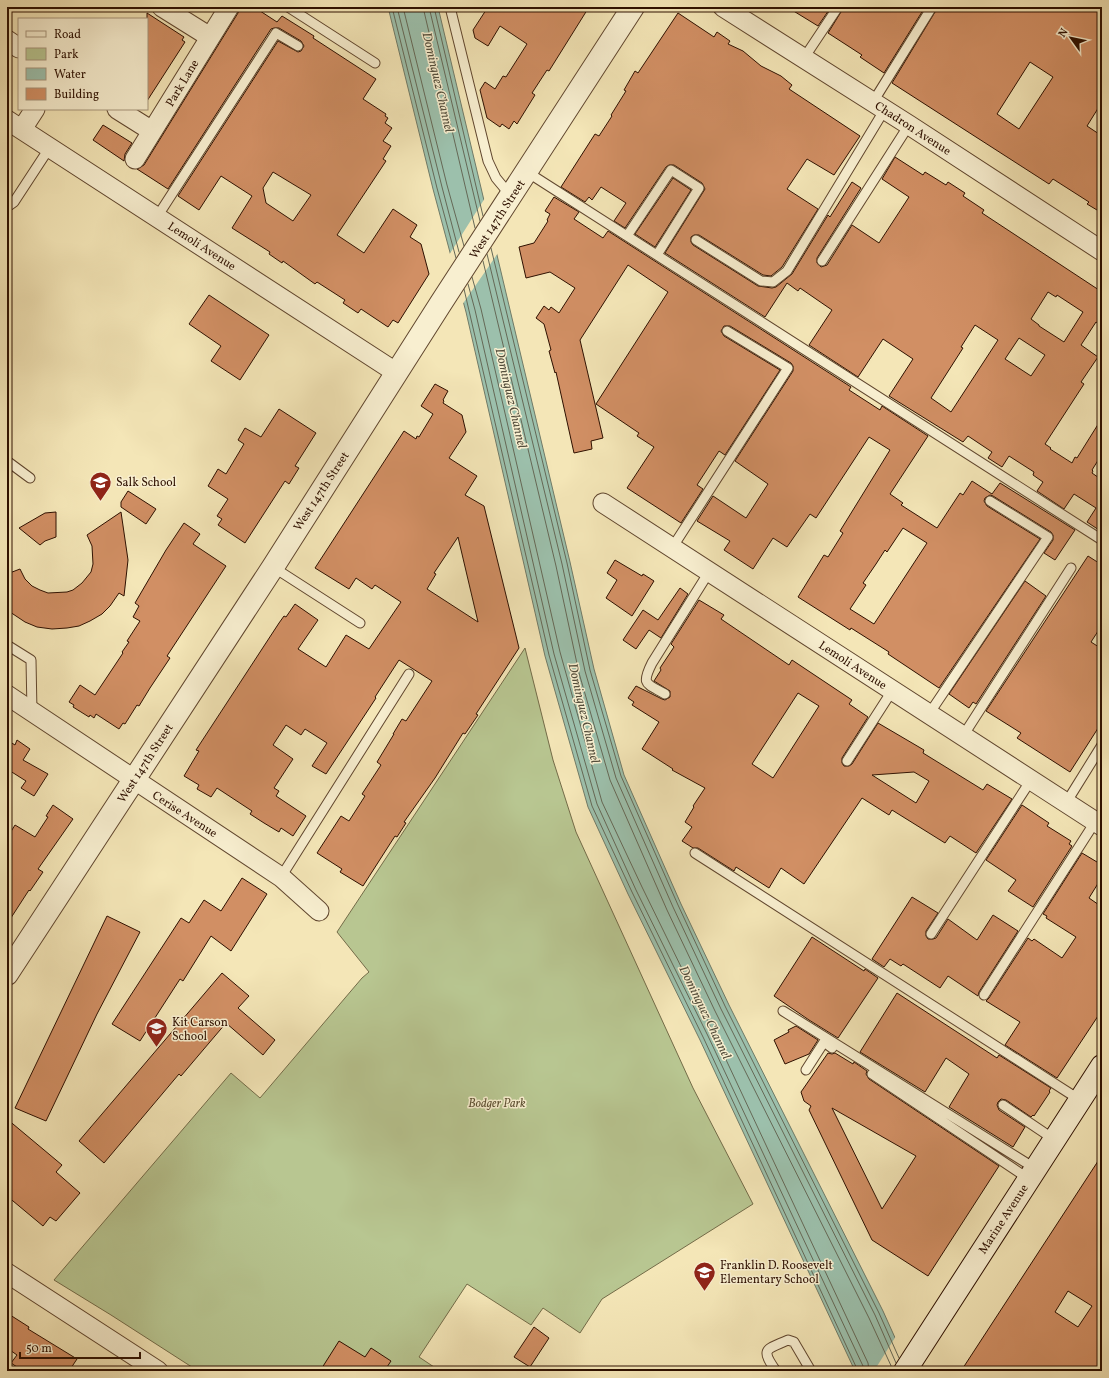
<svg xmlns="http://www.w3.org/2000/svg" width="1109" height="1378" font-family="Vollkorn,serif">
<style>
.green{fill:#b8c691;stroke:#736b48}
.water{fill:#9cc0ac;stroke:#707a67}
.pier{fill:#f4e6b7}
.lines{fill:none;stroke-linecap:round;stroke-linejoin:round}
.shore{stroke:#656856;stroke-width:1}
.building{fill:#d18f64;stroke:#2e1000;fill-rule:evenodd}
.service-casing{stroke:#60462e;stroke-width:11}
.minor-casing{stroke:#60462e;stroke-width:21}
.tertiary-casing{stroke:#60462e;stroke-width:24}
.secondary-casing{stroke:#2e1000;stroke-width:24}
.service{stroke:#f8efd0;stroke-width:9}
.minor{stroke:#f8efd0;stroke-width:19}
.tertiary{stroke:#f8efd0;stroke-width:22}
.secondary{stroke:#f8efd0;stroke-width:22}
.labels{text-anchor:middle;stroke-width:3;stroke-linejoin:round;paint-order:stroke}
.street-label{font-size:12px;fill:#2e1000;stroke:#f8efd0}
.poi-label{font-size:12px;fill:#2e1000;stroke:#f8efd0;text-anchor:start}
.park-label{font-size:12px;font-style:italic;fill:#5e5033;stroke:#f8efd0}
.water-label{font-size:13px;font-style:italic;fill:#544e3c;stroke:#f8efd0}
</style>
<rect width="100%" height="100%" fill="#f4e6b7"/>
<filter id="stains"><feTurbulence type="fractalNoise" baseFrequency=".005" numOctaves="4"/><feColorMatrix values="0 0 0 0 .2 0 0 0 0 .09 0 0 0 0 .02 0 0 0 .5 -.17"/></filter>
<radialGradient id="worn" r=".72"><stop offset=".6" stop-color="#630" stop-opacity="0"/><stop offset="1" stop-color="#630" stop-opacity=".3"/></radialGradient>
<path class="green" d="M525,648l28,112 23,72 117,256 60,116 -151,95 -22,34 -37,-25 -12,17 -64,-41 -48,73 21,14h-242l-87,-56 -57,-35 177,-207 29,25 102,-120 7,-6 -32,-40z"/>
<path class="water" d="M388,7h50l132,555 24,107 30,106 57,129 48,101 154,306 27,60h-55l-155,-331 -72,-146 -40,-87 -43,-151 -79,-344 -33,-123z"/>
<path class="pier" d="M485,198l13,55 -36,52 -13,-50z
M896,1336l16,35h-38z"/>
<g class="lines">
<path class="shore" d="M392,7l45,181 19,70
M397,7l45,180 17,65
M403,7l44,178 17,61
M423,7l52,221
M429,7l51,214
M434,7l49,209
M491,248l76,315 23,107 31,106 57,129 47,101 154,307 20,45
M487,254l75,310 23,107 31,107 57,129 48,102 154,306 21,48
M483,261l73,305 23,107 31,107 57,130 48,101 154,307 24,52
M472,277l9,32 79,343 42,150 40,85 72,147 154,329 1,8
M468,284l7,26 79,344 43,150 39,86 72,146 155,330v5
M464,289l85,366 43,151 40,86 72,147 154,332"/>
</g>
<path class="building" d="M240,7h14l23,15 5,-6 32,20 -1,2 63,41 -13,20 23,15 -1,2 3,2 -3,5 7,5 -9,13 8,5 -8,13 3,2 -49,74 27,18 29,-44 24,16 -7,12 11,7 8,30 -31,49 -5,-3 -5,7 -27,-18 -3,4 -15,-10 2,-3 -28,-18 -2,2 -32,-23 -1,2 -13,-9 1,-2 -38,-24 20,-32 -31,-20 -22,34 -21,-14 100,-155 20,11 3,-1 3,-5 -3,-5 -22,-13h-5l-3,1 -103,160 -31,-20 7,-4 94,-152zM273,172l38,23 -18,26 -27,-18 -3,-15z
M488,7h101l-40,64 -2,-1 -15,23 3,2 -18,29 -3,-3 -5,8 -7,-5 -2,3 -13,-9 -7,-28 5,-8 10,7 8,-13 3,1 21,-33 -27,-18 -12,20 -13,-8 -2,-8z
M787,7h44l-13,19z
M844,7h81l-41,66 -24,-16 2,-2 -34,-22z
M938,7h164v95l-15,24 15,10v77l-15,-9 2,-2 -36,-23 -4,5 -157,-101zM1030,62l23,15 -34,52 -22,-15z
M147,13l37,24 -2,3 3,2 -38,59z
M678,13l36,24 3,-5 13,9 -2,3 15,7 18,15 20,10 11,9 -3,4 71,47 -26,39 -27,-16 -20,30 31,20 -36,58 -11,9 -8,-1 -64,-40h-5l-3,2v5l2,3 65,41 14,2 4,-1 16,-13 36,-59 2,2 22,-35 9,6 -44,70v5l4,4 6,-2 25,-40 27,18 30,-46 -27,-18 13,-22 28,18 2,-3 21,13 2,-3 17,11 -2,3 21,14 -2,3 120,79v34l-6,-4 -15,23 17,12 -17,25 3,2 -39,60 6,4 -1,1 22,14 3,-6 2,1 25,-40v36l-10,16 1,1 -1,2 10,7v52l-15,-10 9,-14 -22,-14 -10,15 -27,-18 6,-9 -10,-7 1,-3 -25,-16 -7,11 -14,-9 4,-6 -24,-16 -5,6 -74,-46 24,-37 -30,-20 -25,38 -49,-32 23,-35 -32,-22 -2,3 -11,-8 -22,34 -100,-64 40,-64 -3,-6 -28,-18h-5l-3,2 -41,61 -11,-7 12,-18 -25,-16 -9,13 -3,-3 -4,5 -24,-15 34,-53 4,2 13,-20 -1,-1 15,-24 -2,-1 11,-19 3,2zM1048,292l8,5 1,-2 26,17 -19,30 -25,-16v-1l-8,-6zM975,325l23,15 -47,72 -20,-14 32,-50 -2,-1zM1019,338l26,17 -14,21 -26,-17z
M103,125l29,18 -7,11 -1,7 -31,-21z
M673,178l18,12 -36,57 -20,-13z
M554,197l25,15 -5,7 29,19 5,-7 243,156 -2,3 31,20 2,-4 46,30 -38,58 13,9 -2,2 36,23 23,-35 3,2 9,-14 20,13 8,-11 75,47 -20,30 -11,-7 9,-13v-5l-2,-3 -58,-36 -3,-1 -5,3 -1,3 3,5 53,33 -101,149 -51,-34 1,-2 -38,-24 -1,2 -52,-33 26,-42 4,2 15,-24 -3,-2 50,-81 -21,-13 -53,81 -6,-4 -23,33 -14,-9 -20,31 -29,-19 6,-9 -33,-20 16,-25 33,22 22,-34 -33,-23 58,-90v-5l-2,-3 -61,-37h-6l-3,5 3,5 56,34 -55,85 -6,-4 -22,34 6,4 -22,34 -54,-35 27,-41 -17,-11 2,-3 -43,-29 72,-112 -40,-27 -48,75 23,98 -12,3 1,8 -18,4 -18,-81 -1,1 -6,-22 2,-1 -7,-26 -8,-6 8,-12 5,4 2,-3 8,6 16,-25 -25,-16 -24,6 -7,-31 15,-4 14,-22 -1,-1 3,-6 -5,-3zM903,528l24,15 -53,81 -24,-15 16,-24 -3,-2 13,-19 9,-14 2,2z
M209,295l60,40 -29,45 -29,-19 10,-15 -32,-22z
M435,384l13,7 -5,9 1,1 -1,2 19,12 4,17 -17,26 28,18 -12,19 19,11 35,142 -43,66 2,1 -13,19 -2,-1 -28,45 -31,44 2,1 -9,14 -2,-1 -32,50 -23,-14 2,-3 -25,-16 24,-37 8,5 16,-25 -3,-2 19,-29 -4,-3 17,-28h-1l9,-15 4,2 26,-40 -33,-21 -24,37 1,1 -50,76 -14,-8 15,-23 -22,-14 -4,6 -15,-10 -13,20 20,14 -19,29 5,3 -3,5 30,20 -13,20 -12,-8 -2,4 -15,-9 -14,-9 2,-3 -35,-23 -6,9 -14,-8 2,-4 -15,-9 15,-25 -3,-1 83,-127 5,-7 2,1 9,-13 23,16 -20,29 28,18 20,-32 23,14 32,-47 -26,-17 -3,4 -16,-11 -7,11 -34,-21 89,-137 12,8 1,-3 2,1 14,-23 -12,-8zM458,537l20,85 -51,-33 9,-15 -2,-1z
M279,409l37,24 -21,33 4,2 -10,16 -4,-3 -40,62 -27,-18 4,-6 -5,-3 11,-17 -20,-13 10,-17 8,5 18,-30 -6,-4 7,-12 16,9z
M128,491l28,18 -10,15 -25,-17v-5z
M56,512v25l-11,4 -5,4 -21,-17 26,-15z
M121,512l7,48 -4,36 -5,-3 -9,13 -8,8 -12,7 -11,5 -12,2 -15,1 -15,-2 -12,-5 -18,-12v-36l13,-5 5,10 7,7 8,4 8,3 19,-1 6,-2 9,-7 9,-11 2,-8 -1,-18 -5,-11z
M184,523l16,11 -7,10 33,22 -59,90 3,2 -20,30 -11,18 -2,-1 -12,19 -2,-1 -4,6 -23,-15 -2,4 -4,-3 -1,2 -16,-10 1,-2 -5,-3 11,-17 15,10 28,-42 -1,-1 7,-10 -2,-1 13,-20 -7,-4 6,-11 -4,-3 31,-53z
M1088,556l14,9v60l-11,17 11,7v73l-32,50 -53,-34 4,-5 -35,-22z
M615,560l27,16 1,-2 11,7 -22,35 -26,-18 11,-18 -10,-7z
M1025,581l21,15 -70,108 -3,-2 -4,6 -20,-14z
M680,588l8,6 -27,44 -12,-8 -13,19 -13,-9 20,-30 15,10z
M699,600l25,15 -3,4 68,46 3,-5 60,40 -3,4 19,13 -26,41v5l2,3h5l3,-2 26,-41 46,27 -1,3 60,37 4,-6 25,15 -36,54 -26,-17 -5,7 -53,-33 -3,5 -27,-17 -58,86 -23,-16 -12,20 -33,-21 -2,4 -36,-23h-5l-11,-7 10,-14 -7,-5 9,-15 -1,-1 12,-18 -33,-18 1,-1 -31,-20 17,-27 -27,-17 2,-3 -6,-4 8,-12 26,13 3,1 5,-3v-6l-16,-10 7,-11 -1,-2 14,-21 -3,-3zM798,693l21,13 -46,72 -21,-14zM914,772l15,9 -13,22 -44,-28z
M7,740l8,5 2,-5 13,9 -7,11 25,14 -14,22 -13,-8 5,-7 -19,-12z
M53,805l20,14 -35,50 5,3 -13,19 -1,-1 -22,34v-86l8,-13 20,12 13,-20 -2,-1z
M1022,805l27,18 -2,3 24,15 -2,3 3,2 -39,61 -25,-16 8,-11 -30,-20z
M1082,853l20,12v12l-13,21 13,9v103l-45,68 -52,-33 15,-23 -34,-21 3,-3 39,-60 4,3 2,-2 28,19 14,-21 -30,-19 1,-2 -4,-2z
M242,878l25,16 -36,57 -20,-15 -28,45 -3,-2 -40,62 -28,-17 69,-106 8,5 15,-23 17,11z
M912,897l26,16 -12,18v5l2,3h5l3,-1 12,-19 29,21 16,-25 25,16 -39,61 -1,4 -30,-20 -8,12 -37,-24 -2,2 -11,-7 -6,8 -12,-8z
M107,916l33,16 -43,82 -51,107 -31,-13z
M812,937l52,34 1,-2 13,9 -40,60 -29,-18 -35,-24z
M222,973l27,23 -11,12 37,32 -12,15 -37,-32 -45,53 -2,-2 -75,89 -25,-22z
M897,993l100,65 2,-3 52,33 -2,3 1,1 -16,24 -1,-1 -2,2 -25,-17 -5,-1 -3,3 -1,3 2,5 26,17 -12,20 -64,-40 20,-33 -23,-16 -21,34 -65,-40z
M796,1026l22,14 -9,14 -24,10 -11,-24 15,-8 -1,-2z
M828,1053l4,1 3,-1 18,11 1,-2 13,9 -1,3 3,5 130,87 -71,110 -56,-36 -63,-130 2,-4 -7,-5 -3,-9zM832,1108l84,48 -34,53z
M7,1119l55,46 -6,7 24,21 -24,28 -6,-4 -7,9 -36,-30z
M1102,1155v165l-2,3 2,2v46h-141zM1068,1291l24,15 -14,21 -23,-15z
M7,1313l22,14 -1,2 49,30 -8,12h-46l-12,-8 6,-8 -10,-7z
M534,1327l15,11 -19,29 -16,-10z
M339,1341l26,16 6,-9 20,13 -6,9 3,1h-68z"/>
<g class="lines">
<defs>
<path id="service" d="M288,7l87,56
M450,7l38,154 8,17 15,18
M804,58l34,-51
M873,102l59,-95
M527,172l575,368
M7,207l7,-5 36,-55
M157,217l119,-184 22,13
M627,236l44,-66 28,18 -42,67
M696,240l65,41 12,1 14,-11 98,-162
M822,261l87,-136
M7,461l23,17
M672,548l116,-180 -61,-37
M273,567l87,56
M7,645l24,15 1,52
M665,694c-19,-11 -24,-9 -13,-31l57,-91
M929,714l119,-177 -58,-36
M963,736l108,-168
M847,761l45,-70
M1066,803l36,-58
M695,853l385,247
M281,877l128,-203
M931,934l100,-154
M984,995l111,-173
M783,1011l253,158
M806,1070l18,-28 8,6
M872,1074l157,105
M1003,1105l52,35
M776,1371c-16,-23 -10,-21 12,-31l6,2 17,29"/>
<path id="minor" d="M162,7l48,30
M723,7l186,118 193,126
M7,40l12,8
M117,109l35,22
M7,120l390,253
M22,129l13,-20
M135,159l94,-152
M603,503l499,323
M7,695l274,182 38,34
M7,1273l151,98"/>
<path id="tertiary" d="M7,974l266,-407 168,-264 192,-296"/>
<path id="secondary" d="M905,1371l197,-305"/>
</defs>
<use href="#service" class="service-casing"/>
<use href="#minor" class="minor-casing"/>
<use href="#tertiary" class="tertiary-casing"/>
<use href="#secondary" class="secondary-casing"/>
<use href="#service" class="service"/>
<use href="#minor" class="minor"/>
<use href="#tertiary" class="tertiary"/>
<use href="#secondary" class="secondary"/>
</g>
<defs>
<symbol id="school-pin" viewBox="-11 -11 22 30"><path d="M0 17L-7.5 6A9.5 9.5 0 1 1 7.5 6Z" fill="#8f2418" stroke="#f8efd0"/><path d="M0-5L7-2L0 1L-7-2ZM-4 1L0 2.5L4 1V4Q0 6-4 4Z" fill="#fff"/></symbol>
</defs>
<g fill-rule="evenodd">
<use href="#school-pin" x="88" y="470" width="25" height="34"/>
<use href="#school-pin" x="144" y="1016" width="25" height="34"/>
<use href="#school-pin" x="692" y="1260" width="25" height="34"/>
</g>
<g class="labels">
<g class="street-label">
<text transform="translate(182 83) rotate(-59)" y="4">Park Lane</text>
<text transform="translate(913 128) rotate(33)" y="4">Chadron Avenue</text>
<text transform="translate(497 219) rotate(-57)" y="4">West 147th Street</text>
<text transform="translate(202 246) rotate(33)" y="4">Lemoli Avenue</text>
<text transform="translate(321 491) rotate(-57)" y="4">West 147th Street</text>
<text transform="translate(853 665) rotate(33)" y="4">Lemoli Avenue</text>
<text transform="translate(145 763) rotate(-57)" y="4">West 147th Street</text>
<text transform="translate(185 814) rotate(33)" y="4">Cerise Avenue</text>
<text transform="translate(1003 1219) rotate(-57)" y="4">Marine Avenue</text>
</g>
<g class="poi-label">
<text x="116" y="486">Salk School</text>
<text x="172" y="1026">Kit Carson<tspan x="172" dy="14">School</tspan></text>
<text x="720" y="1269">Franklin D. Roosevelt<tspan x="720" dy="14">Elementary School</tspan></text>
</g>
<g class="park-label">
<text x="497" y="1107">Bodger Park</text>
</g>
<g class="water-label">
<text transform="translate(439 82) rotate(77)" y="5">Dominguez Channel</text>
<text transform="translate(512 398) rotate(77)" y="5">Dominguez Channel</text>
<text transform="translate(585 713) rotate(77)" y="5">Dominguez Channel</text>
<text transform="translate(706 1012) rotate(64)" y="5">Dominguez Channel</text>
</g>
</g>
<rect width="1109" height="1378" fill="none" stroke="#f4e6b7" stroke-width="24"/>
<rect x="8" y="8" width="1093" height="1362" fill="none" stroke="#2e1000" stroke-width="2"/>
<rect x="12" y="12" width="1085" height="1354" fill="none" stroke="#2e1000"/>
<rect x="18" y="18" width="130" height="92" fill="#f8efd0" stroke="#a7967d"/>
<rect x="26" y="31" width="20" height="6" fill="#f8efd0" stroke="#a7967d"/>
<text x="54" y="38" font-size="12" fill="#2e1000">Road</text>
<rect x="26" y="48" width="20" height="12" fill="#b8c691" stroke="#a7967d"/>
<text x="54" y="58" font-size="12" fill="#2e1000">Park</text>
<rect x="26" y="68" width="20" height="12" fill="#9cc0ac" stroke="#a7967d"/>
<text x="54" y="78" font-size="12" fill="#2e1000">Water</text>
<rect x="26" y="88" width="20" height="12" fill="#d18f64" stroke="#a7967d"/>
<text x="54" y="98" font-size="12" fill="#2e1000">Building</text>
<g transform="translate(1071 38) rotate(303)" stroke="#f8efd0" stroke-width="3" paint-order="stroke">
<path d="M0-3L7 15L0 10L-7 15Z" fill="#2e1000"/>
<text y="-6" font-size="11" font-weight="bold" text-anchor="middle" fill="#2e1000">N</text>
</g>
<path d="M20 1352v6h120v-6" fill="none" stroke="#2e1000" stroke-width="2"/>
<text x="26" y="1352" font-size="12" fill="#2e1000" stroke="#f8efd0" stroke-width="3" paint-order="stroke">50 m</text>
<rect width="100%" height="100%" filter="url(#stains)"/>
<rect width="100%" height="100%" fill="url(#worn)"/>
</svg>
